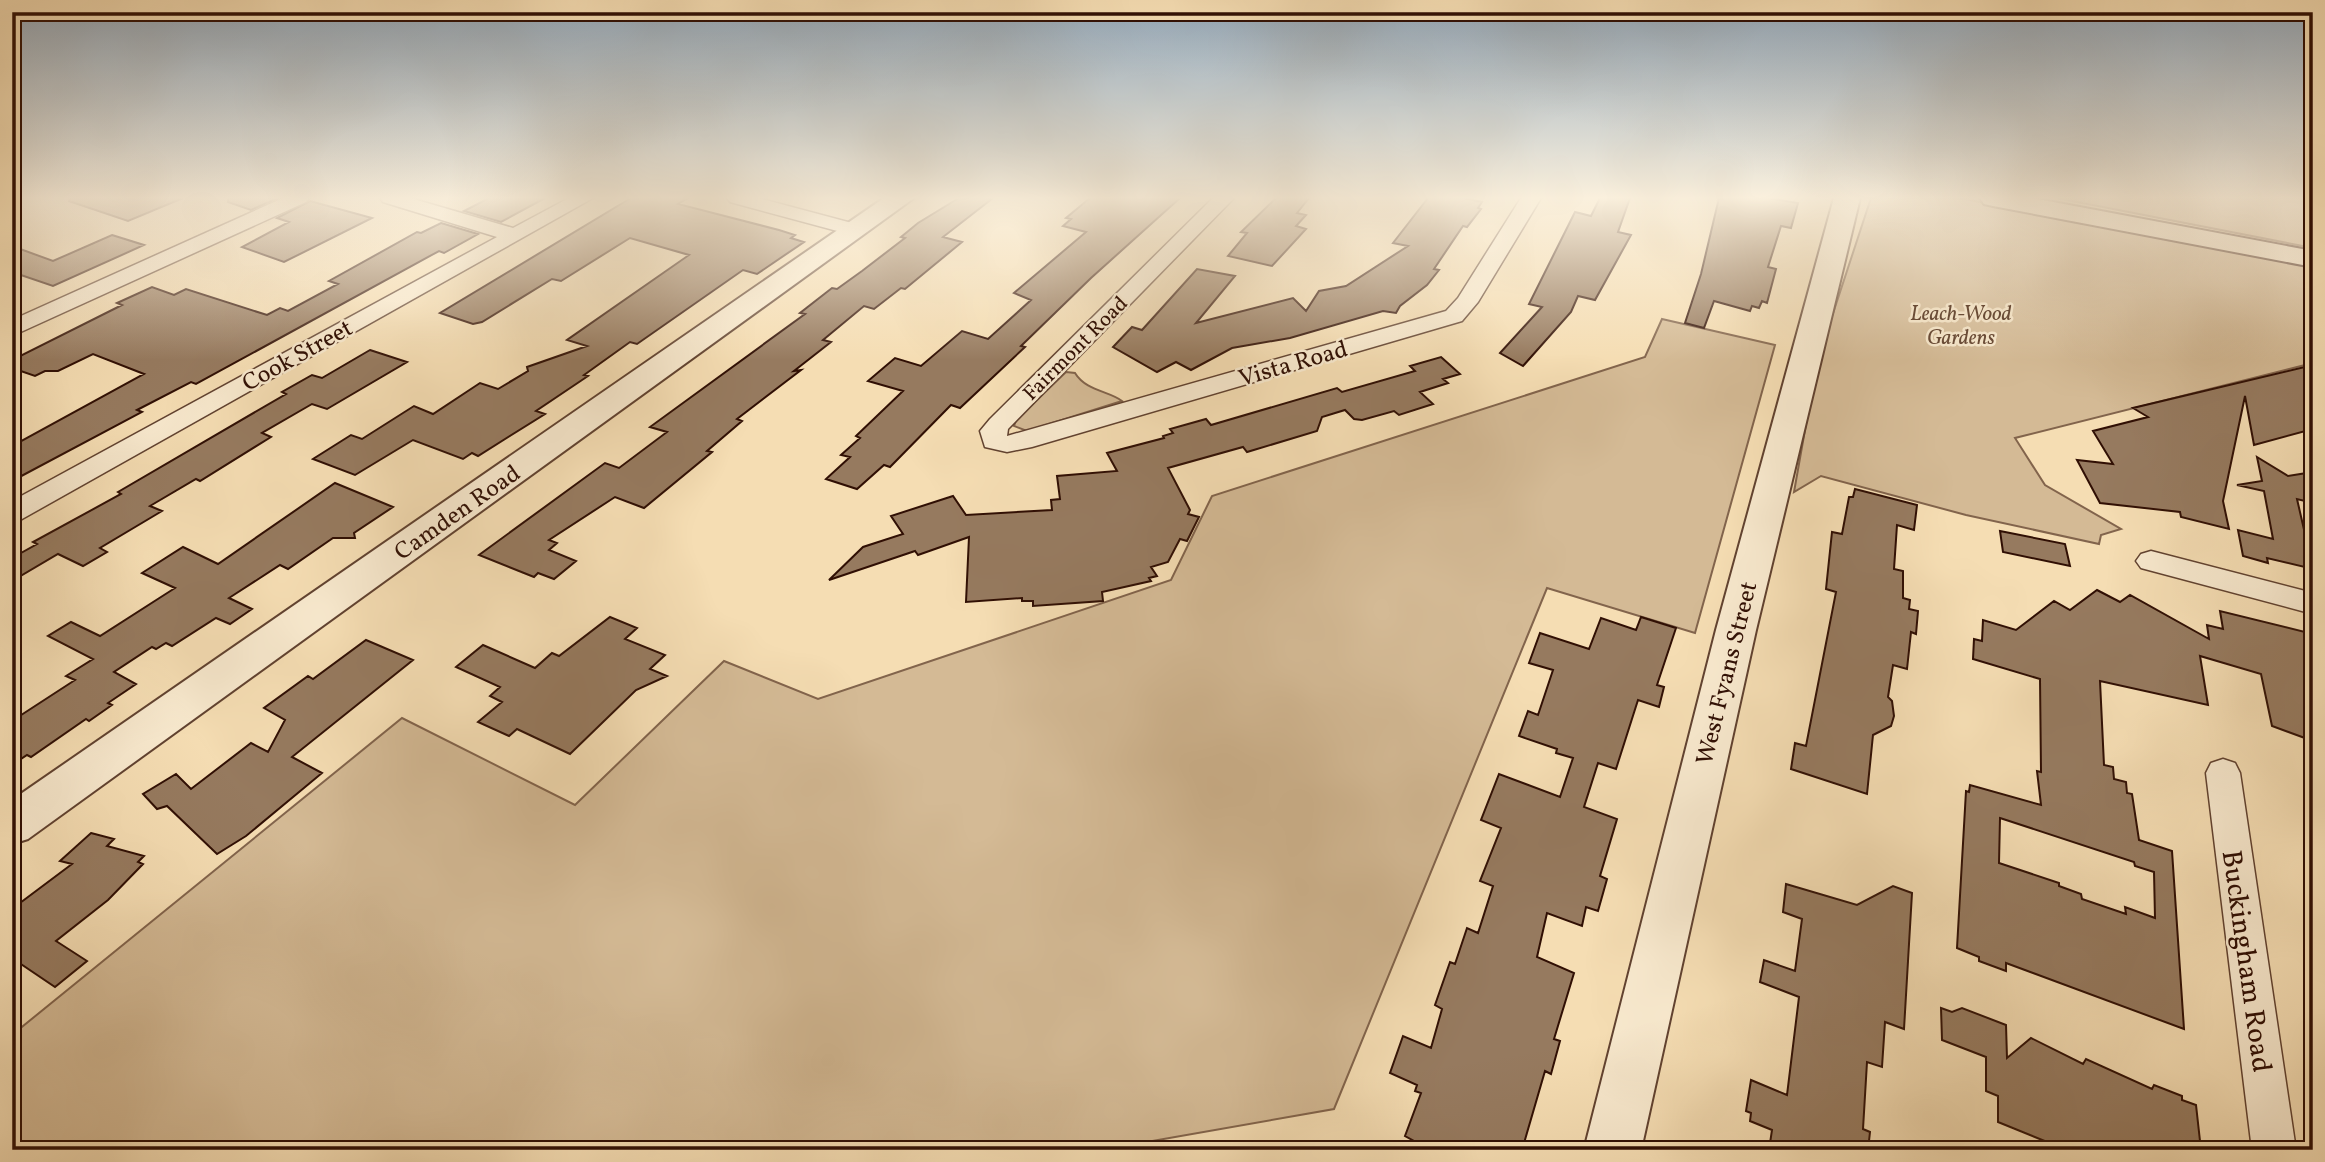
<svg xmlns="http://www.w3.org/2000/svg" width="2325" height="1162" font-family="Vollkorn,serif">
<style>
.green{fill:#d4ba95;stroke:#82644c;stroke-width:2}
.building{fill:#967a5f;stroke:#300f04;stroke-width:2;fill-rule:evenodd}
.lines{fill:none;stroke-linecap:round;stroke-linejoin:round}
.minor-casing{stroke:#614230;stroke-width:3}
.tertiary-casing{stroke:#614230;stroke-width:4}
.secondary-casing{stroke:#300f04;stroke-width:4}
.minor{fill:#f8e9ce;fill-rule:evenodd}
.tertiary{fill:#f8e9ce;fill-rule:evenodd}
.secondary{fill:#f8e9ce;fill-rule:evenodd}
.labels{text-anchor:middle;stroke-width:5;stroke-linejoin:round;paint-order:stroke}
.far-park-label{font-size:21px;font-style:italic;fill:#694b37;stroke:#f8e9ce}
.far-street-label{font-size:21px;fill:#300f04;stroke:#f8e9ce}
.street-label{font-size:24px;fill:#300f04;stroke:#f8e9ce}
.near-street-label{font-size:28px;fill:#300f04;stroke:#f8e9ce}
</style>
<rect width="100%" height="100%" fill="#f5ddb3"/>
<filter id="stains"><feTurbulence type="fractalNoise" baseFrequency=".00286" numOctaves="4"/><feColorMatrix values="0 0 0 0 .2 0 0 0 0 .09 0 0 0 0 .02 0 0 0 .5 -.17"/></filter>
<radialGradient id="worn" r=".72"><stop offset=".6" stop-color="#630" stop-opacity="0"/><stop offset="1" stop-color="#630" stop-opacity=".3"/></radialGradient>
<path class="green" d="M1871,198h88l354,67v98l-298,75 30,47 76,44 -20,6 -2,9 -133,-29 -145,-39 -27,16 23,-130z
M2057,198h256v50z
M1662,319l113,26 -80,288 -148,-45 -213,521 -233,41h-1089v-115l390,-317 173,87 149,-144 94,38 353,-119 41,-84 433,-139z
M1066,372l9,1c11,18 34,18 47,28l-95,30 -13,-5 2,-6z"/>
<path class="building" d="M70,198h113l-55,23 -59,-20z
M228,198h50l-27,12 -23,-8z
M489,198h56l-44,24 -37,-11z
M631,198h57l-10,6 101,26 16,5 -4,3 13,4 -47,32 -14,-4 -106,74 -7,-2 -46,33 4,1 -52,35 9,3 -67,42 -6,-3 -9,6 -50,-19 -58,35 -42,-16 38,-24 11,4 52,-33 19,8 47,-31 18,6 30,-18 -1,-4 60,-21 -20,-6 122,-85 -59,-17 -69,43 -9,-2 -70,43 -9,2 -33,-11z
M959,198h34l-50,39 19,5 -57,47 -4,-1 -27,21 -10,-3 -41,34 8,2 -37,29 7,-1 -64,49 5,2 -35,30 5,1 -68,56 -29,-11 -66,43 8,3 -8,7 27,11 -22,18 -16,-6 -4,4 -55,-22 126,-92 14,5 48,-36 -17,-5 155,-113 -5,-1 32,-25 5,1 25,-18 43,-33 -4,-1 17,-14z
M1090,198h90l-89,80 -70,68 4,1 -65,61 -9,-3 -61,62 -6,-2 -27,24 -31,-10 24,-22 -9,-2 19,-17 -4,-2 47,-45 -35,-10 27,-23 26,8 41,-35 26,8 43,-39 -17,-7 72,-61 -23,-6 8,-7 -5,-1z
M1276,198h33l-12,15 9,2 -10,11 10,3 -34,37 -44,-10 19,-23 -6,-1z
M1428,198h35l19,4 -4,6 3,1 -14,18 -4,-1 -29,43 5,1 -12,15 -27,21 -4,7 -13,-2 -93,27 -58,10 -41,22 -15,-8 -19,10 -44,-25 19,-20 10,3 55,-61 38,7 -39,47 97,-25 13,13 13,-20 27,-5 62,-40 -15,-3z
M1600,198h30l-12,34 13,3 -36,65 -17,-4 -7,16 -48,54 -23,-13 42,-46 -13,-3 46,-92 16,4z
M1719,198h49l30,5 -7,25 -10,-2 -13,41 8,2 -9,34 -5,-2 -3,7 -7,-2 -2,5 -36,-10 -10,27 -19,-5 16,-49z
M310,201l62,17 -88,44 -42,-15 47,-25 -12,-4z
M441,223l37,11 -34,19 -5,-2 -243,133 -5,-2 -54,28 5,2 -130,69v-35l132,-72 -51,-20 -35,17h-13l-10,5 -23,-8v-8l110,-55 -5,-2 35,-16 22,8 12,-6 81,26 13,-7 8,3 50,-27 -9,-3 88,-49 4,1z
M112,235l32,10 -91,41 -41,-14v-26l41,15z
M370,350l37,12 -80,47 -15,-5 -50,29 9,4 -71,44 -4,-2 -46,27 12,5 -62,37 7,4 -24,14 -25,-12 -46,27v-23l25,-14 -4,-2 88,-48 -3,-2 168,-98 -4,-2 30,-17 10,3z
M1441,357l19,17 -17,5 5,4 -28,9 13,12 -34,11 -5,-4 -32,9 -8,-1 -9,-9 -23,7 -5,14 -70,21 -4,-5 -75,21 22,42 -2,4 11,3 -12,24 -7,-2 -12,23 -17,5 6,9 -8,2 2,3 -49,11 1,9 -70,5v-5h-11v-3l-56,4 3,-65 -51,18 -3,-4 -86,29 34,-33 40,-13 -12,-18 62,-20 13,19 86,-5 -1,-10 9,-1 -3,-23 60,-5 -10,-18 57,-15 -1,-2 10,-3 -3,-4 36,-10 5,6 126,-37 5,4 73,-21 -5,-5z
M2313,365v64l-59,16 -9,-49 -22,105 6,28 -48,-12 -1,-5 -80,-9 -23,-43 36,4 -20,-33 55,-14 -15,-9z
M2257,457l31,19 25,-4v31l-16,-4 16,70 -46,-11 1,5 -25,-7 -5,-26 35,9 -9,-48 -27,-6 25,-4z
M335,483l58,24 -39,26 1,5h-22l-45,31 -8,-4 -51,33 23,11 -22,15 -14,-6 -44,28 -6,-3 -10,6 -4,-2 -38,25 22,12 -28,19 4,2 -23,16 -3,-2 -55,38 -4,-2 -15,10v-44l63,-41 -9,-4 27,-17 -45,-23 23,-14 29,14 75,-48 -33,-15 41,-26 35,17z
M1855,489l62,16 -3,25 -17,-5 -3,44 9,2v27l7,2 -1,9 9,2 -2,23 -5,-2 -4,37 -14,-4 -5,32 4,4 2,15 -3,10 -18,9 -6,59 -76,-25 4,-26 11,3 30,-154 -10,-3 6,-57 10,2 7,-37h4z
M2000,531l65,13 5,22 -67,-14z
M2097,590l23,12 10,-7 79,44 -2,-14 16,4 -3,-18 93,23v107l-41,-15 -11,-52 -61,-18 8,49 -108,-24 4,84 9,2 1,12 12,3 1,11 5,1 7,46 33,11 12,178 -178,-66v8l-27,-10v-4l-22,-9 9,-157 3,1 1,-7 71,20 -4,-34 4,1 -1,-93 -67,-20 1,-20 8,2 1,-21 33,10 38,-29 16,9zM2000,818l134,44 1,4 19,6 1,46 -30,-11 1,7 -44,-15 -1,-5 -22,-8v-3l-60,-20z
M610,617l27,11 -12,11 40,16 -15,14 17,7 -31,14 -66,64 -53,-25 -8,7 -31,-14 24,-20 -12,-6 10,-9 -44,-20 27,-22 52,23 17,-15 7,3z
M1641,617l35,11 -19,57 7,2 -5,20 -21,-7 -22,69 -18,-6 -14,44 33,12 -17,57 7,3 -9,32 -12,-4 -4,19 -35,-13 -10,44 37,16 -20,66 6,2 -9,33 -6,-3 -23,79h-111l3,-9 -9,-5 16,-43 -6,-2 2,-6 -27,-12 13,-37 28,12 11,-39 -7,-4 15,-43 5,2 12,-36 11,5 15,-47 -13,-5 21,-53 -20,-8 18,-46 61,23 13,-39 -17,-5 1,-4 -38,-13 9,-25 10,4 15,-45 -24,-7 11,-30 49,16 12,-31 35,12z
M366,640l47,20 -121,97 30,16 -76,63 -29,18 -50,-48 -10,3 -14,-15 33,-20 15,15 60,-46 17,9 17,-32 -21,-12 44,-32 5,3z
M91,833l23,6 -7,7 37,10 -6,6 5,2 -35,36 -52,41 31,20 -32,26 -43,-29v-49l60,-45 -12,-3z
M1786,884l71,21 36,-19 19,7 -8,136 -19,-7 -3,45 -15,-5 -4,67 7,3 -2,18h-99l3,-20 -22,-9 1,-8 -5,-2 5,-31 36,15 12,-98 -39,-15 4,-22 31,11 7,-52 -19,-7z
M1941,1008l11,4 10,-4 44,17 1,33 24,-20 52,26 3,-5 66,30 2,-4 28,11v4l14,5 5,45h-134l-69,-28v-26l-12,-5v-34l-44,-17z"/>
<g class="lines">
<defs>
<path id="minor" d="M283,198h26l-3,4 -294,134v-16z
M380,198h30l103,30 56,-30h24l-571,321 -10,3v-21l485,-264 -114,-35z
M727,198h31l105,28 3,4 -10,6 -126,-34z
M1213,198h21l-226,231 -1,7 439,-125 12,-13 63,-100h20l-63,104 -16,19 -430,126 -25,5 -22,-5 -5,-16 10,-12z
M2151,551l162,42v21l-172,-46 -5,-7 5,-7z
M2223,759l12,4 5,10 56,377h-44l-46,-377 5,-10z"/>
<path id="tertiary" d="M884,198h30l-886,641 -16,5v-44z
M1834,198h26l-104,432 -115,520h-57l132,-520z"/>
<path id="secondary" d="M1980,198h52l281,53v16l-320,-61 -9,-2z"/>
</defs>
<use href="#minor" class="minor-casing"/>
<use href="#tertiary" class="tertiary-casing"/>
<use href="#secondary" class="secondary-casing"/>
<use href="#minor" class="minor"/>
<use href="#tertiary" class="tertiary"/>
<use href="#secondary" class="secondary"/>
</g>
<linearGradient id="sky" x2="0" y2="1"><stop stop-color="#92a8bb"/><stop offset="0.55" stop-color="#faf0dd"/><stop offset="1" stop-color="#faf0dd" stop-opacity="0"/></linearGradient>
<rect width="2325" height="360" fill="url(#sky)"/>
<g class="labels">
<g class="far-park-label">
<text x="1961" y="320">Leach-Wood<tspan x="1961" dy="24">Gardens</tspan></text>
</g>
<g class="far-street-label">
<text transform="translate(1075 348) rotate(-45)" y="7">Fairmont Road</text>
</g>
<g class="street-label">
<text transform="translate(297 355) rotate(-29)" y="8">Cook Street</text>
<text transform="translate(1293 363) rotate(-16)" y="8">Vista Road</text>
<text transform="translate(457 512) rotate(-35)" y="8">Camden Road</text>
<text transform="translate(1726 673) rotate(-76)" y="8">West Fyans Street</text>
</g>
<g class="near-street-label">
<text transform="translate(2248 961) rotate(82)" y="10">Buckingham Road</text>
</g>
</g>
<rect width="2325" height="1162" fill="none" stroke="#f5ddb3" stroke-width="42"/>
<rect x="14" y="14" width="2297" height="1134" fill="none" stroke="#300f04" stroke-width="3.5"/>
<rect x="21" y="21" width="2283" height="1120" fill="none" stroke="#300f04" stroke-width="2"/>
<rect width="100%" height="100%" filter="url(#stains)"/>
<rect width="100%" height="100%" fill="url(#worn)"/>
</svg>
